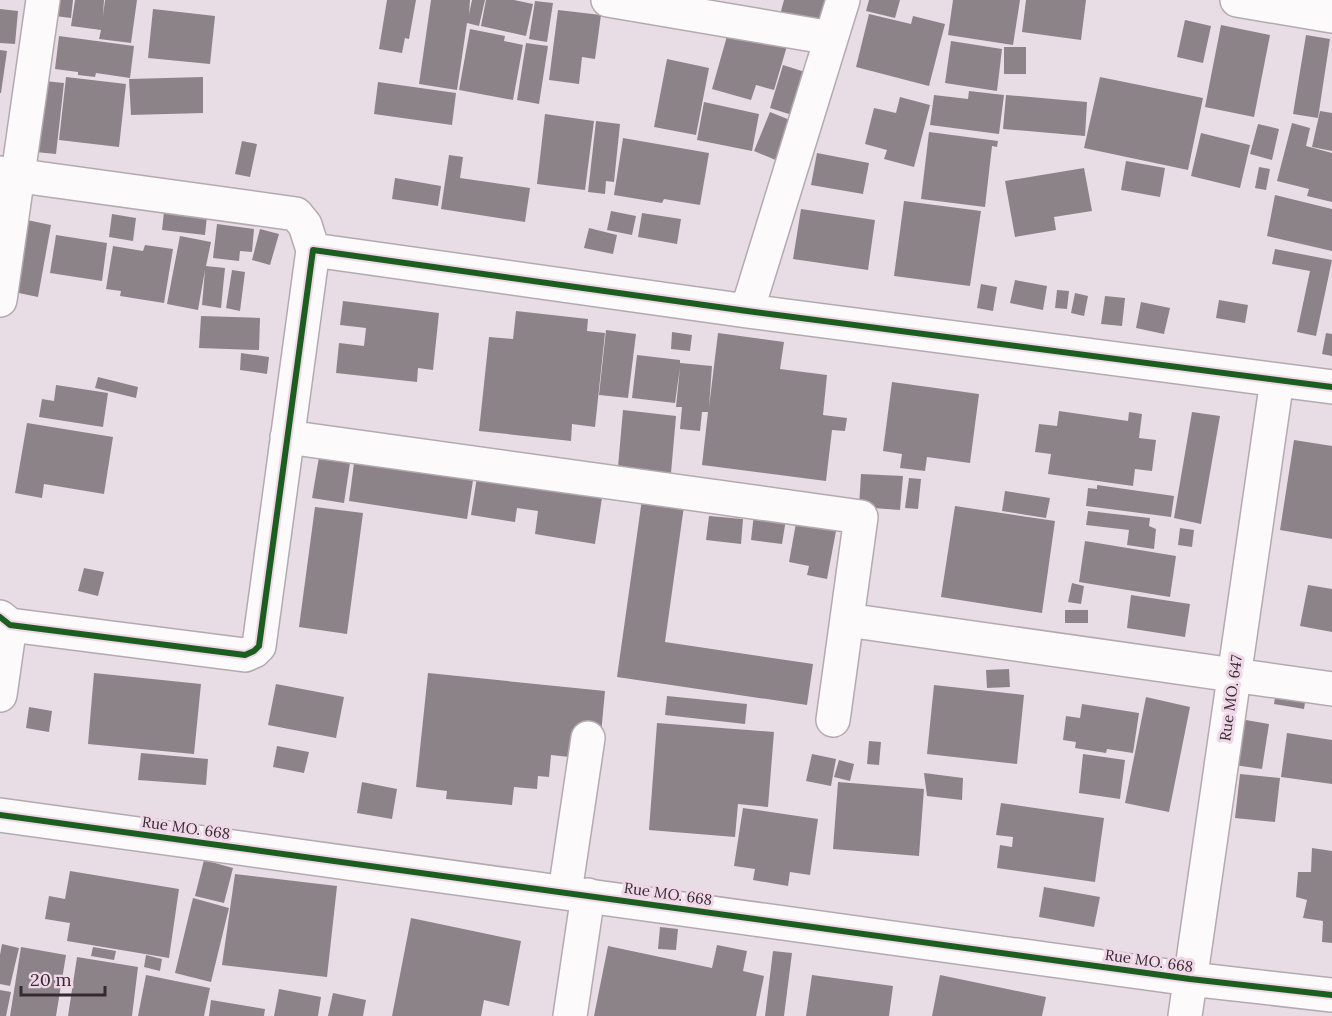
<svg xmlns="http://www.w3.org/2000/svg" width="1332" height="1016" font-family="Lora,serif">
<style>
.building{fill:#8c8389}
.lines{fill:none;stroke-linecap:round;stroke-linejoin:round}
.minor-casing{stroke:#b3aab0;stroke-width:36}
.minor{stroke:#fcfafb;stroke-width:33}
.cycleway-casing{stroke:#efd7e7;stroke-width:10}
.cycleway{stroke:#1b5e20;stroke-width:6}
.labels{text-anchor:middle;stroke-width:6;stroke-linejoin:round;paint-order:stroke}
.street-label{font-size:15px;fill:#342b31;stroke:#efd7e7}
</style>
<rect width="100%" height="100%" fill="#e9dde5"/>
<path class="building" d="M58,0h15l-2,18 -16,-2z
M75,0h29l-1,16 2,-16h32l-6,43 -32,-4 2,-9 -30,-4z
M387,0h29l-7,39 -4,-1 -3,15 -23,-4z
M431,0h39l-1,14 3,-14h13l-6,26 -12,-3 -10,67 -38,-6z
M486,0h28l19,4 -7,32 -45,-10z
M784,0h41l-9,32 -38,-10z
M869,0h31l-5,18 -29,-7z
M953,0h67l-7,45 -65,-10z
M1026,0h60l-5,40 -59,-8z
M535,1l18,2 -6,39 -18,-3z
M0,9l18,2 -3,33 -15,-1z
M153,9l62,7 -5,48 -62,-6z
M558,10l43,5 -6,44 -13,-2 -3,27 -30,-4z
M869,14l42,10 2,-8 32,8 -16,62 -73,-19z
M1185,20l26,6 -8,37 -26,-6z
M1221,25l49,10 -16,82 -49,-10z
M470,29l35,7 -1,5 19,4 -10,55 -54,-10z
M729,29l58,17 -13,44 -18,-5 -5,15 -39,-11z
M1306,35l24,4 -12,79 -25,-4z
M59,36l75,10 -4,32 -34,-5 -1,4 -17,-2v-3l-23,-3z
M951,41l51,8 -5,42 -52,-8z
M526,43l22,3 -9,58 -22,-4z
M1004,47h22v27h-22z
M0,50l7,1 -6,42h-1z
M667,59l42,9 -13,67 -42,-8z
M783,65l22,7 -13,43 -22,-7z
M66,77l60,7 -7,63 -60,-7z
M203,77v36l-72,2 -2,-36z
M1100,77l103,21 -15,72 -104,-22z
M44,81l20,2 -8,71 -21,-2z
M378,82l78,11 -4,32 -78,-11z
M969,91l35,4 -5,39 -69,-9 4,-30 34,4z
M1006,95l81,7 -2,34 -82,-7z
M900,97l30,8 -16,62 -30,-8 3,-9 -22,-6 9,-36 22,5z
M704,102l55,12 -7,37 -55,-11z
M1320,111l12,2v38l-20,-4z
M770,112l20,8 -5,44 -31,-13z
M545,114l49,7 -9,69 -48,-6z
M596,121l24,3 -6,58 -8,-1 -1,13 -17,-2z
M1292,123l18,5 -4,18 26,7v49l-25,-6 2,-7 -32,-8z
M1258,124l21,5 -7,31 -22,-6z
M929,132l69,9 -1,6 -5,-1 -7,61 -64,-8z
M1201,133l49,12 -10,43 -49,-12z
M623,138l86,15 -9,52 -36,-6 -2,4 -48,-8z
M242,141l15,3 -7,33 -15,-3z
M817,153l52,10 -6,31 -52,-9z
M449,155l14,2 -3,21 70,10 -5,34 -84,-13z
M1126,161l39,7 -5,29 -39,-7z
M1259,167l11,2 -4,21 -11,-2z
M1084,168l8,43 -38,6 2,13 -41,7 -10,-56z
M395,178l46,8 -3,20 -46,-7z
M1275,195l57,14v42l-65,-15z
M904,201l77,10 -11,75 -76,-10z
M165,202l43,4 -3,29 -43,-5z
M801,209l74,11 -7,50 -75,-11z
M611,211l25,5 -4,19 -25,-5z
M642,213l39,6 -4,25 -39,-7z
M112,214l24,4 -3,23 -24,-4z
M27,220l24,5 -13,72 -24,-5z
M217,224l37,5 -2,23 -12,-1 -1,10 -26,-3z
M589,228l28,7 -4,19 -29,-6z
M260,229l19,5 -9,31 -18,-5z
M56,235l51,8 -5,38 -52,-8z
M180,236l31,6 -5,24 19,2 -4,40 -19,-3 3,-35 -7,40 -31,-6z
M145,245l28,4 -9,54 -44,-7 1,-5 -15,-2 7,-43 30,5z
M1275,249l57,11 -16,76 -19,-4 13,-61 -38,-7z
M232,270l13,2 -5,39 -14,-3z
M1015,280l32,6 -4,24 -33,-7z
M981,284l16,3 -4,24 -16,-3z
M1057,290l12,1 -2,18 -12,-1z
M1075,293l13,3 -4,20 -13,-3z
M1105,296l20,2 -3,28 -21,-2z
M1219,300l29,5 -3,18 -29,-5z
M343,301l96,12 -6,57 -15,-2 -1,14 -81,-9 3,-30 25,3 2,-18 -26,-3z
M1141,302l29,6 -6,26 -28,-6z
M516,311l72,8 -1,12 18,2 -10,94 -23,-3 -1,17 -92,-10 10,-94 24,2z
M201,316l59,2 -1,32 -60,-2z
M606,330l30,4 -8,64 -29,-3z
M672,332l20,3 -2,16 -19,-2z
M718,333l66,9 -4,27 47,6 -4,40 24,3 -2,13 -13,-1 -6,51 -124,-16 6,-53h-6l-2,19 -20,-2 2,-22h-6l4,-40 -5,36 -43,-5 5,-43 43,5v3l32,3 -3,41z
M1326,333l6,1v22l-10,-2z
M241,353l28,4 -2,17 -27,-4z
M98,377l40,10 -2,11 -41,-10z
M892,382l87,12 -9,69 -43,-6 -2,14 -25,-3 2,-14 -19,-3z
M56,385l52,8 -5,34 -64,-10 3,-18 12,2z
M623,410l53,6 -5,57 -53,-6z
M1059,411l69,10 1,-9 13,2 -3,24 17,2 -4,31 -17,-2 -2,17 -85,-12 3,-20 -16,-2 4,-28 18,2z
M1192,412l28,4 -19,108 -27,-6z
M27,423l86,14 -9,57 -60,-10 -2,14 -27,-5z
M1294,440l38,6v93l-52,-9z
M355,456l119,18 -7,45 -118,-18z
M319,457l31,6 -6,40 -32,-5z
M478,471l125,20 -8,53 -60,-10 3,-23 -21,-3 -2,14 -44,-7z
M861,474l42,2 -3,34 -41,-3z
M909,478l12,1 -3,30 -13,-1z
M1097,485l77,11 -3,21 -85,-11 2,-18 9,1z
M1005,491l45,7 -4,20 -44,-7z
M642,499l42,7 -19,136 148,22 -6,41 -190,-28z
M955,506l100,15 -13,92 -101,-16z
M315,507l48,6 -16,121 -48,-7z
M1088,511l62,7 -1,8 7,3 -2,20 -27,-4 2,-15 -43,-5z
M754,514l32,5 -4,25 -31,-4z
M709,516l34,3 -2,25 -35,-4z
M796,523l40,8 -9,48 -20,-4 2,-9 -20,-4z
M1180,528l14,2 -2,17 -14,-2z
M1085,541l91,15 -6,41 -91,-15z
M84,568l20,4 -6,24 -20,-5z
M1072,583l12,3 -3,18 -13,-2z
M1308,585l24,4v43l-32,-6z
M1131,595l59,9 -5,33 -58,-9z
M1065,610h23v13h-23z
M1009,669l1,18 -23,1 -1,-18z
M94,673l107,11 -7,70 -106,-10z
M428,673l177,18 -4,43 -22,24 -28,-3 -2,22 -11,-1 -1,13 -23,-2 -2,18 -66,-6 1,-8 -31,-4z
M276,684l68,13 -8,41 -68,-13z
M934,685l90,10 -7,69 -90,-10z
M1276,691l30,5 -2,13 -30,-5z
M667,696l80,8 -2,20 -80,-9z
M1146,697l44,10 -21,105 -44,-9z
M1082,704l57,9 -6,40 -26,-4 -1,4 -31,-5 1,-6 -13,-2 3,-24 14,2z
M29,707l23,4 -3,21 -23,-4z
M1240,719l29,5 -7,45 -28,-4z
M657,723l117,9 -6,75 -30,-3 -3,33 -86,-7z
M1287,733l45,7v44l-51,-7z
M869,741l12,1 -2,23 -12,-1z
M277,746l32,6 -5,21 -31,-6z
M141,753l67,6 -2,26 -68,-5z
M812,754l24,5 -5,27 -25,-5z
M1083,754l42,6 -5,39 -41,-6z
M839,760l15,4 -4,17 -16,-4z
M924,773l39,5 -1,22 -35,-4z
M1240,774l40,4 -5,44 -40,-4z
M362,782l35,7 -5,30 -35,-6z
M838,782l86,7 -5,67 -86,-7z
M1001,803l103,15 -9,64 -98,-14 3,-23 12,2 1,-10 -17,-2z
M743,808l75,11 -8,56 -20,-3 -2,14 -35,-6 2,-11 -21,-3z
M1312,848l20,3v92l-10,-1 1,-21 -20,-3 4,-18 -11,-3 2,-25h13z
M204,860l29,8 -9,35 -29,-7z
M70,871l109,18 -10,69 -102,-17 3,-18 -25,-4 4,-23 16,3z
M235,874l102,12 -10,91 -105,-12z
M1044,887l56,10 -6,30 -55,-10z
M193,898l36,10 -18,74 -36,-9z
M411,918l110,23 -12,65 -25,-6 -3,16h-89z
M660,927l18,2 -2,21 -18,-1z
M2,944l17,4 -9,38 -10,-2v-29z
M717,945l30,6 -4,20 21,5 -8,40h-162l14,-70 104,22z
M21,947l45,8 -10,61h-46z
M93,947l23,4 -2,9 -23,-4z
M773,951l19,2 -8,63h-19z
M146,955l16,4 -2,12 -16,-4z
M77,957l61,10 -6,49h-64z
M146,975l64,13 -6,28h-66z
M812,975l81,11 -4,30h-83z
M940,975l106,22 -4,19h-110z
M279,989l42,8 -3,19h-44z
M0,990l11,2 -5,24h-6z
M333,993l33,7 -3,16h-35z
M211,1000l54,9 -1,7h-55z"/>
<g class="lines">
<defs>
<path id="minor" d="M608,0l223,38
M1237,0l95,16
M0,173l296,41 9,11 8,25
M0,300l43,-300
M747,311l96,-311
M287,437l574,80 -28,203
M0,617l10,8 235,30 9,-4 5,-5 54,-396 434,61 585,76
M847,620l485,69
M0,695l10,-70
M0,815l1190,164 142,16
M565,892l23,-154
M570,1016l18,-121
M1185,1016l92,-636"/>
</defs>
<use href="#minor" class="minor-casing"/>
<use href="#minor" class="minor"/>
<defs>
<path id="cycleway" d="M0,617l10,8 235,30 9,-4 5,-5 54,-396 434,61 585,76
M0,815l1190,164 142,16"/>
</defs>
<use href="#cycleway" class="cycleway-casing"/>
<use href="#cycleway" class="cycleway"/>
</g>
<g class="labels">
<g class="street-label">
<text transform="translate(1231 698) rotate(-82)" y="5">Rue MO. 647</text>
<text transform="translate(186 828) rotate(8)" y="5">Rue MO. 668</text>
<text transform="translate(668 894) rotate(8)" y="5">Rue MO. 668</text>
<text transform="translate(1149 961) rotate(8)" y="5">Rue MO. 668</text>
</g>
</g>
<path d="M21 986v9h84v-9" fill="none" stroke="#342b31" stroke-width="3"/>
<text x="30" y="986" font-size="18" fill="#342b31" stroke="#efd7e7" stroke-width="4.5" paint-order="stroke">20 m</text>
</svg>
